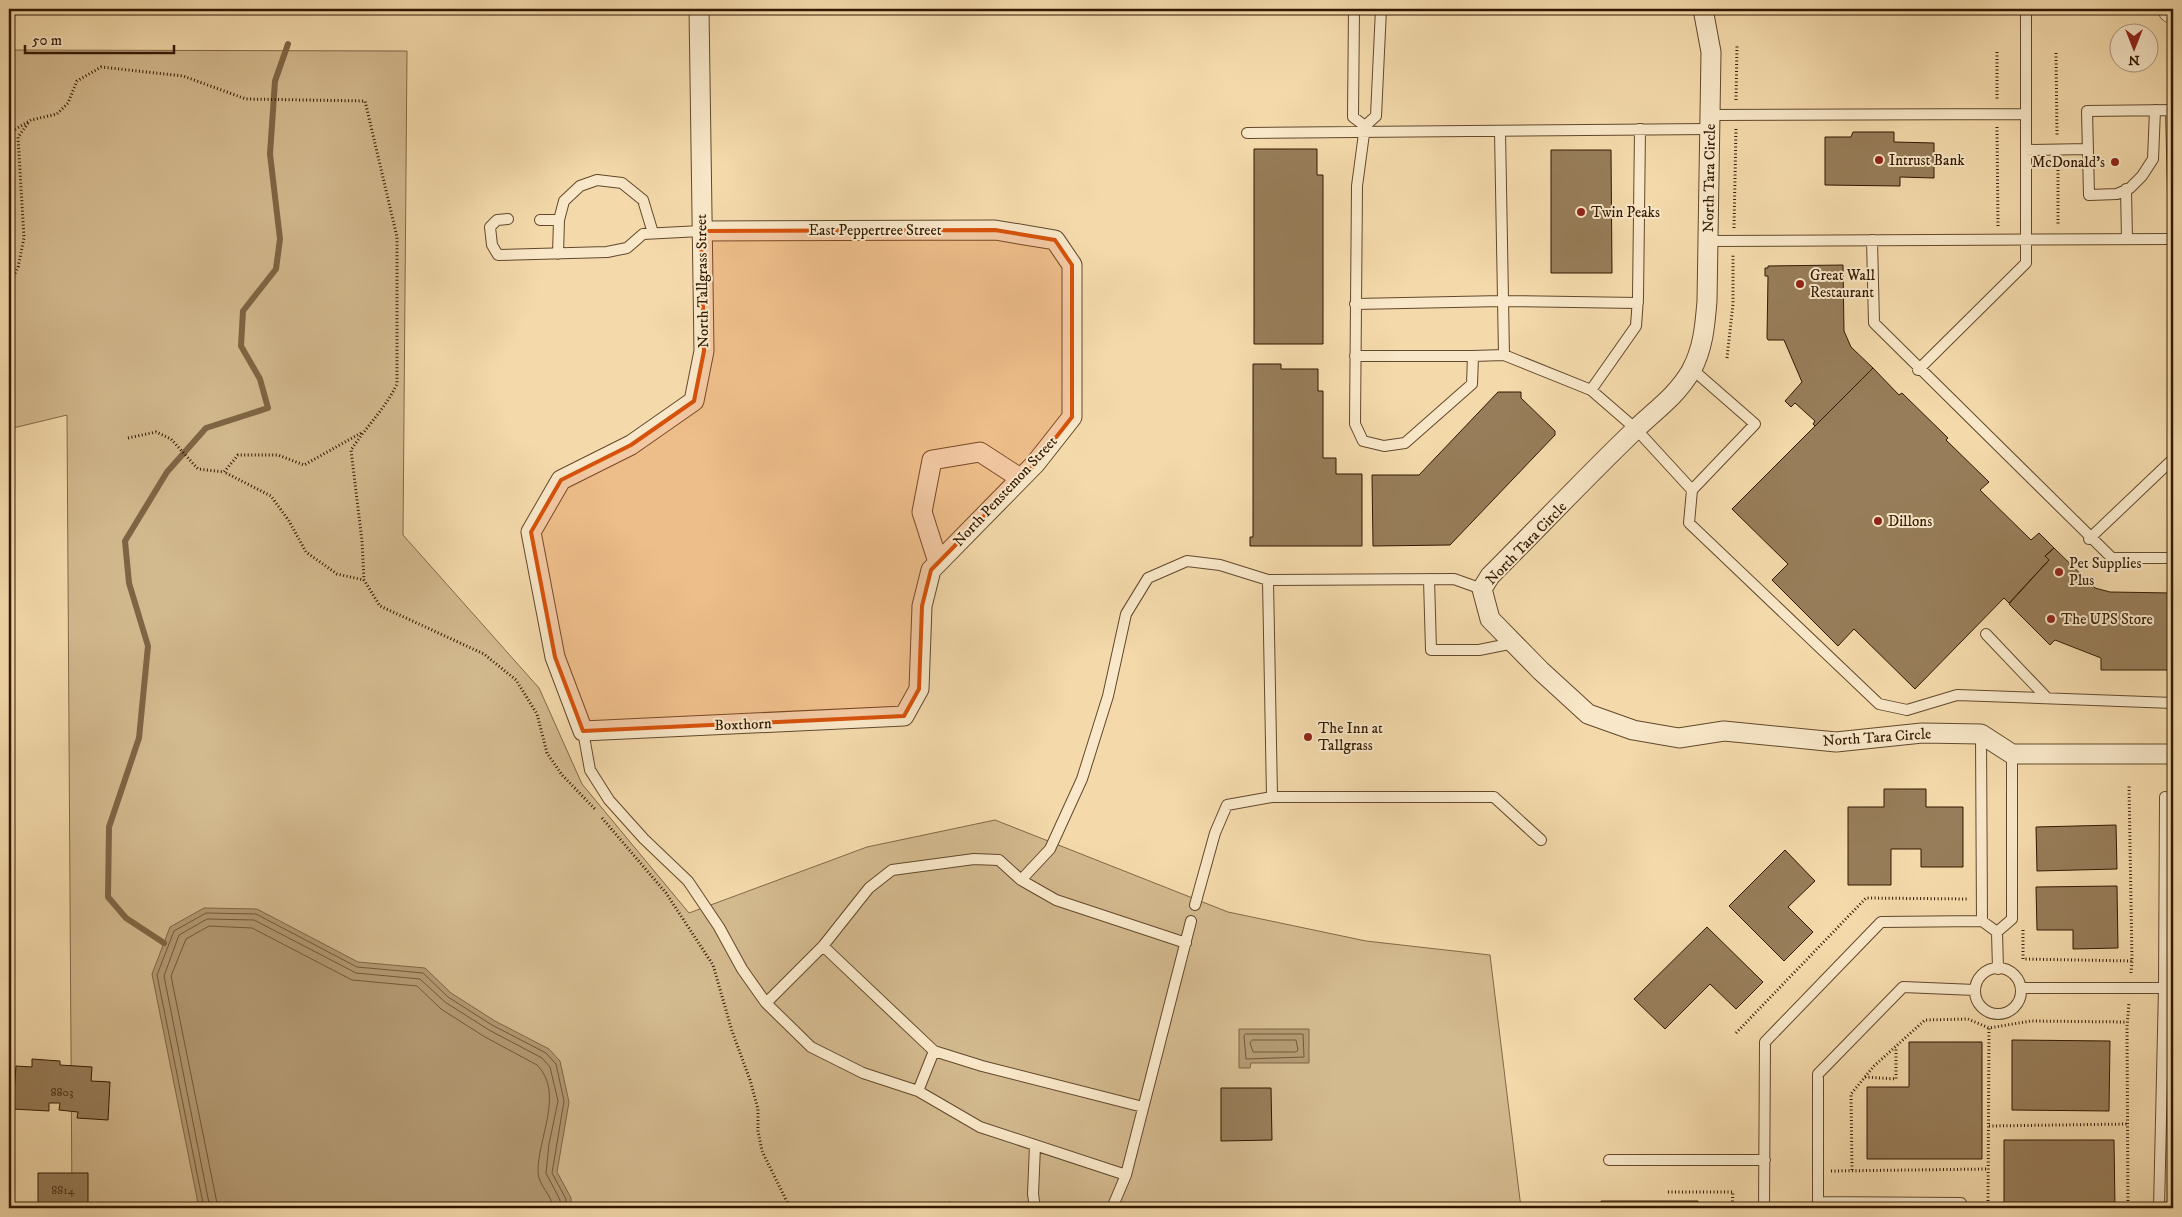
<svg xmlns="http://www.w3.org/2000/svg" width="2182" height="1217" font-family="'IM FELL DW Pica',serif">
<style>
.green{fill:#d3b98e;stroke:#826847}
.water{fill:#b29871;stroke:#7f6544}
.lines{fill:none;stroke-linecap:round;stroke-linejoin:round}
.shore{stroke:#725838;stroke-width:1}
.stream{stroke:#7f6544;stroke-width:6}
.building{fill:#977d59;stroke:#321800}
.service-casing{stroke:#62482b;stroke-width:12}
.minor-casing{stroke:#62482b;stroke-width:21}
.secondary-casing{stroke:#321800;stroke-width:29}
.path{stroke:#321800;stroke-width:3;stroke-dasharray:1 2.5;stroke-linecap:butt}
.service{stroke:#f8e7c8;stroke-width:10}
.minor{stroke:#f8e7c8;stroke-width:19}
.secondary{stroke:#f8e7c8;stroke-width:28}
.marked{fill:#d6520b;fill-opacity:0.2;stroke:#d6520b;stroke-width:4;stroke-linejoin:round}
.poi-dot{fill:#8f2418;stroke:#f8e7c8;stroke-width:2}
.labels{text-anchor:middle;stroke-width:4;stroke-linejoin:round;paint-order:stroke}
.number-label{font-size:12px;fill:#4b3116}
.poi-label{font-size:15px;fill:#321800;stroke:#f8e7c8;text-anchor:start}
.street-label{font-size:15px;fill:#321800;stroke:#f8e7c8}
</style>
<rect width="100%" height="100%" fill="#f4daab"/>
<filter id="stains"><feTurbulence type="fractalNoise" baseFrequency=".004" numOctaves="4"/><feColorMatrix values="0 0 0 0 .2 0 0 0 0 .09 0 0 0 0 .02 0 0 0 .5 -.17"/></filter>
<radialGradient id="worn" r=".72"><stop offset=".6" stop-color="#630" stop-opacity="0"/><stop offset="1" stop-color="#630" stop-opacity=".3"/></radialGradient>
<path class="green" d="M9,50l398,1 -4,484 136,153 43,96 107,129 178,-66 128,-27 233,92 138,29 124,14 31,253h-1449l-5,-793 -58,14z"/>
<path class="water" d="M204,908l53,1 101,53 67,6 26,25 44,28 54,28 11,12 9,41 -12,70 14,26v10h-372l-47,-234 18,-47z
M1239,1029h70v34h-58l-1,5h-11z"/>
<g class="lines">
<path class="shore" d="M1246,1034h57l1,23 -58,2 -2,-23z
M1253,1040h43l2,10 -2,2h-43l-3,-9z
M204,1208l-47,-233 17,-44 32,-18 50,1 101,53 66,6 25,24 44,28 54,28 10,11 8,37 -12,72 14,26v9
M210,1208l-46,-232 15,-41 28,-16 47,1 102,53 64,6 25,23 44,28 53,28 8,9 8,34 -9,43 -3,29 14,27v8
M218,1208l-47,-232 15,-37 23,-13 43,2 100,52 65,6 24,23 44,28 52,28c28,28 0,74 1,108 1,13 14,22 15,35"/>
<path class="stream" d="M164,943l-38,-25 -18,-21 1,-70 30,-89 9,-92 -19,-63 -4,-42 42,-69 39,-44 62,-20 -8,-29 -19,-33 2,-35 33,-42 4,-30 -10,-85 5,-73 13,-37"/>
</g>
<path class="building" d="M1853,132h41v10l40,1v35l-34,-1v9l-75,-1v-48h26z
M1254,149h63v26h6v169h-69z
M1551,150h60l1,123h-61z
M1843,265l1,66 7,16 22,21 -58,58 -2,-2 2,-3 -20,-18 -4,4 -6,-6 17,-19 -18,-42h-16l-1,-2 1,-62h-3v-8h3v-2z
M1253,364h28v5h37v22h5v67h13v16h26v72h-112v-9h3z
M1873,368l26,27 3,-2 46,45 -2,2 43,42 -9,8 51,50 8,-7 15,15 -9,8 4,4 -40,43 -5,-5 -89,91 -61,-60 -16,17 -66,-66 16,-16 -56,-55z
M1498,392h23v6l34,33v4l-105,110 -77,1 -1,-71h47z
M2054,548l41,40 15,4 63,1v77h-72v-12l-46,-18 -5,5 -41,-41 40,-44 -4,-4z
M9,633h2l-1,32h-1z
M1884,789h42v18h37v60h-42v-18h-30v36h-43v-78h36z
M2116,825l1,44 -80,2 -1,-44z
M1785,850l30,31 -27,26 25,25 -29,29 -55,-55z
M2117,886l1,62 -45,1v-19h-36l-1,-43z
M1707,927l56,55 -27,27 -26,-25 -45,45 -31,-30z
M2012,1040l98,1 -1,70 -97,-1z
M1909,1042h73v117h-115v-72h42z
M32,1059l28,2v4l32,2 -1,14 19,1 -2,38 -31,-2 1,-6 -19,-2 1,-7h-11v8l-36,-2 3,-43 16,1z
M1221,1088h50l1,52 -51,1z
M2004,1140h110l1,68h-111z
M38,1173h50v35h-58h8z
M1601,1201h97v7h-98z
M949,1202l27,6h-28z"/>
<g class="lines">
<defs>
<path id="service" d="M1354,9l-1,108 12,9
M1381,9l-5,107 -11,10 -8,60 -2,238 8,17 21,5 21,-3 67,-59 1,-28 31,-1 87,35 45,39 56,61
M2155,110l-2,49 -11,17 -12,12 -13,6 -28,1 -2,-84 86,-1
M2171,110l2,81
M1710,115l316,-1
M1500,131l4,224
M1247,133l463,-4
M2026,150l62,-1
M2126,189l1,50
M508,219l-11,1 -7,7 2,18 6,10 109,-3 20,-4 16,-14 58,-3
M540,220h19l-1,34
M559,220l5,-19 16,-15 17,-6 25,3 21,17 10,33
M1872,240l2,83 238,235h61
M1708,241l465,-2
M1355,304l148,-3 135,2
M1355,356h118
M1692,369l63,55 -63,66 -3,33 190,181 28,6 50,-15 216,8
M1918,370l108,-107v-254
M1591,390l45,-64 2,-28 2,-169
M2089,539l84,-80
M1429,579l2,71h48l35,-7
M1268,580l4,217
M1986,634l60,63
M583,731l7,39 19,30 35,39 44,42 31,46 23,42 24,34 45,44 52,26 55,18 62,36 146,48 65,-254
M1981,734l1,187
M1021,880l29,-31 32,-70 26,-83 18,-82 22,-36 39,-17 33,4 48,15 186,-1 28,10
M1195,905l20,-72 12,-28 45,-8h222l47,43
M1997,932l15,-13v-165
M1997,932l1,37
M823,946l111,105
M1975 991a23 23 0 1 1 46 0a23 23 0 1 1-46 0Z
M2021,988h152
M766,1003l57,-57 46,-58 23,-18 82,-11 25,1 22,20 35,20 130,43
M918,1091l16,-40 48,15 161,41
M1609,1160h156
M1818,1202l143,1v5
M1035,1208l-2,-14 2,-48
M1112,1208l14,-33
M1764,1208l1,-166 116,-120 101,-1 15,11
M1818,1208v-134l85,-87 72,3
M2159,1208l5,-220 1,-191"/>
<path id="minor" d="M699,9l5,342 -10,50 -63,44 -70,35 -30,52 24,125 28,74 321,-15 15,-27 3,-83 9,-36 104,-106 37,-47v-152l-17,-25 -60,-10 -294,1
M1703,9l8,43 -4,249c-2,25 -4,48 -16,70 -14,24 -34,38 -54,57 -50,48 -98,99 -147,148l-8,13 8,30 51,52 47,43 45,16 46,8 45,-7 112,11 86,-9 59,1 31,20h161
M938,562l-16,-50 10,-52 48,-8 40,26"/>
<path id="secondary" d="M2172,9h1"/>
</defs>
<use href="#service" class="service-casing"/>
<use href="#minor" class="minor-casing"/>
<use href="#secondary" class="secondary-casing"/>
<path class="path" d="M1997,52v49
M2056,53l1,82
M1736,100l1,-54
M1997,127l1,99
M9,133l22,-13 26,-6 11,-11 9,-22 24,-14 82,9 63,23 119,2 32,136v147c-12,25 -31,43 -46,66l11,91 2,39 16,26 104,48 32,26 21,34 10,39 15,22 33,34
M2058,163v62
M1734,228l2,-99
M9,286l9,-19 6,-29 -6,-101 11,-15
M1727,358l6,-54v-50
M361,433l-57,32 -26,-10h-40l-14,17 47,24 18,25 17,31 31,22 27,6
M128,438l28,-6 15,7 27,30 26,3
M602,818l64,75 47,72 19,66 18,49 8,29v22l4,20 28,57
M2023,930v29l109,2 -3,-175
M2131,973l1,-12
M1736,1033l130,-135 103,1
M1865,1077l31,2v-32
M1989,1126l139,-2
M1852,1170l-1,-76 23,-28 51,-46 43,-1 21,9
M1831,1171l157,-2
M1668,1192h65l-1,16
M1988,1208l1,-180 42,-7 96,1
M2128,1208l-1,-180 2,-26"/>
<use href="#service" class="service"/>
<use href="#minor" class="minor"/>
<use href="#secondary" class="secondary"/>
</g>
<path class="marked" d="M995,230l60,10 17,25v152l-37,47 -104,106 -9,36 -3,83 -15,27 -321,15 -28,-74 -24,-125 30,-52 70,-35 63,-44 10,-50 -3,-120z"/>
<g class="poi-dot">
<circle cx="1879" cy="160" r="5"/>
<circle cx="2115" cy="162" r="5"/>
<circle cx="1581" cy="212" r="5"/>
<circle cx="1800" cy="284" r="5"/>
<circle cx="1878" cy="521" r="5"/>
<circle cx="2059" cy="572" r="5"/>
<circle cx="2051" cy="619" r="5"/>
<circle cx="1308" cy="737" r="5"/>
</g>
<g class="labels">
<g class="number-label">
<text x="62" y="1096">8803</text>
<text x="63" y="1194">8814</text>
</g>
<g class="poi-label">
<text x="1889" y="165">Intrust Bank</text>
<text x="2105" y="167" text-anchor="end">McDonald's</text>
<text x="1591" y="217">Twin Peaks</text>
<text x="1810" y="280">Great Wall<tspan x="1810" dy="17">Restaurant</tspan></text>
<text x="1888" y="526">Dillons</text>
<text x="2069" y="568">Pet Supplies<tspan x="2069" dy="17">Plus</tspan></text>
<text x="2061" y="624">The UPS Store</text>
<text x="1318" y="733">The Inn at<tspan x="1318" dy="17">Tallgrass</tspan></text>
</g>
<g class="street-label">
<text transform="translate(1709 178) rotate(-89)" y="5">North Tara Circle</text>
<text x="875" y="235">East Peppertree Street</text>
<text transform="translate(702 281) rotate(-91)" y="5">North Tallgrass Street</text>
<text transform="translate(1005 491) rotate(-47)" y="5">North Penstemon Street</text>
<text transform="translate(1526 543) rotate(-46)" y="5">North Tara Circle</text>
<text transform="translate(743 724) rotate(-2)" y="5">Boxthorn</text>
<text transform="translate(1877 737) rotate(-4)" y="5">North Tara Circle</text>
</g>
</g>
<rect width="2182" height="1217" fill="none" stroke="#f4daab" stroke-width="30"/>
<rect x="10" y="10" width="2162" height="1197" fill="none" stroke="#321800" stroke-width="2.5"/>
<rect x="15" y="15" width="2152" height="1187" fill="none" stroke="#321800"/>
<g transform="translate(2134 48) rotate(180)"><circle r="24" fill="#f8e7c8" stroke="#a99478"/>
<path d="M0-4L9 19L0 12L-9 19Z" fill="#8f2418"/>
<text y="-8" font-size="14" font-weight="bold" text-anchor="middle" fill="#321800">N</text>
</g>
<path d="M25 45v8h149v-8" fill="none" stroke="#321800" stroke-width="2.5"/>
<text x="32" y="45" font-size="15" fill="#321800" stroke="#f8e7c8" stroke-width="4" paint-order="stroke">50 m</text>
<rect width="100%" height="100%" filter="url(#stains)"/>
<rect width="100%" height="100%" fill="url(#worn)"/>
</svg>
